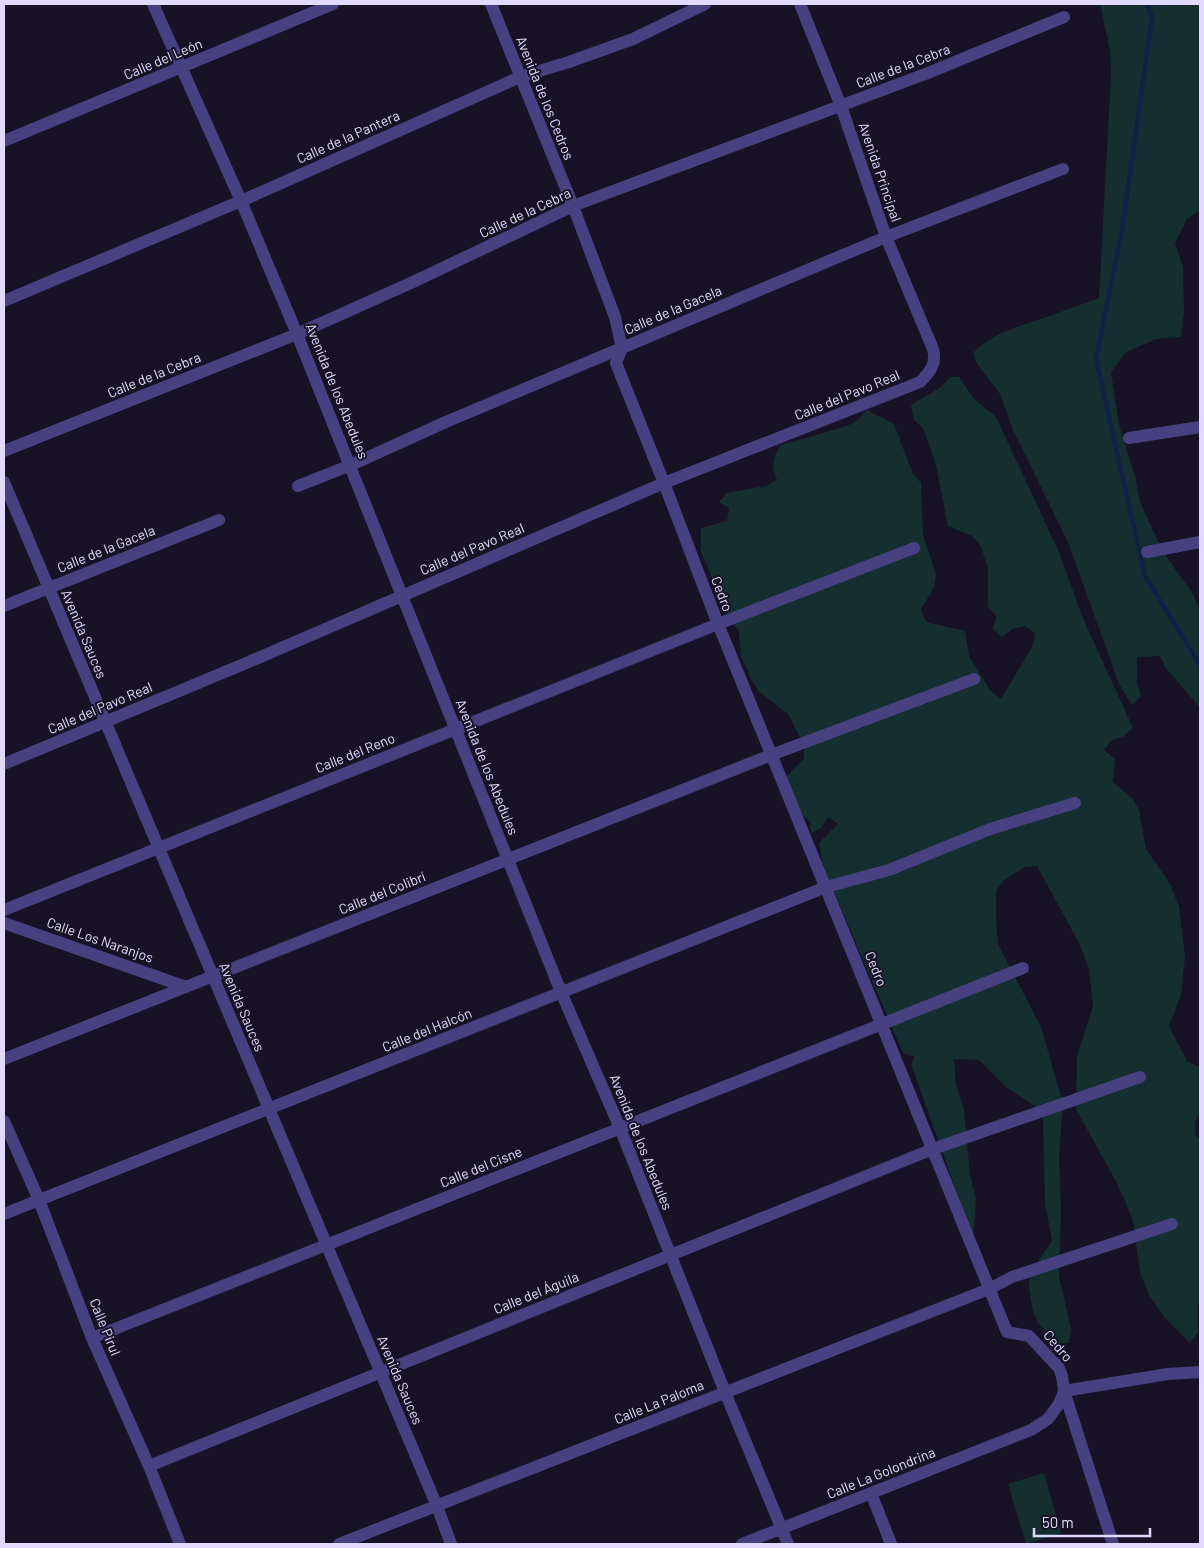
<svg xmlns="http://www.w3.org/2000/svg" width="1204" height="1548" font-family="Barlow,sans-serif">
<style>
.green{fill:#152f30}
.lines{fill:none;stroke-linecap:round;stroke-linejoin:round}
.stream{stroke:#112146;stroke-width:4.5}
.street{stroke:#484181;stroke-width:12}
.labels{text-anchor:middle;stroke-width:4;stroke-linejoin:round;paint-order:stroke}
.street-label{font-size:14px;fill:#e1dafc;stroke:#171226}
</style>
<rect width="100%" height="100%" fill="#171226"/>
<path class="green" d="M1100,4h98l2,3v203l-13,9 -12,24 8,24 1,45 -3,25 -25,2 -30,13 -15,20 8,53 16,51 5,26 23,50 30,42 7,18v96l-35,-41 -5,-11 -23,1v26l4,13 -9,9 -13,-21 -51,-142 -55,-112 -13,-36 -23,-30 -4,-11c20,-21 47,-27 74,-36 17,-6 34,-13 52,-19l12,-223 -1,-25z
M950,377h9l15,22 22,18 63,135 23,64 51,112 -9,8 -12,4 -8,10 11,9 -2,23 20,17 6,11 7,39 23,33 10,24 6,51 -4,38 -12,31 18,35 13,6v47l-5,8 1,13 4,6v158l-2,6v27l-8,11 -26,-26 -15,-22 -9,-23 -7,-52 -15,-35 -42,-76 1,-53 16,-50 -4,-38 -10,-25 -42,-77 -12,1 -21,13 -8,11v27l2,26 43,83 22,76 -4,53 2,56 -2,64 12,53 -2,14 -13,1 -17,-20 -6,-12 -4,-24 1,-15 22,-32 -7,-38 -2,-83 -5,-12 -32,-21 -27,-27 -25,-1 2,26 8,25 6,65 6,24 -3,39 -62,-174 4,-7 -12,-4 -80,-187 -4,-23 19,-19 -10,-7 -7,11 -10,5 -1,-11 -10,-10 -14,-35 18,-18v-14l-16,-31 -31,-24 -16,-33 -2,-25 -13,-21 -25,-59v-24l26,-7 2,-13 -10,-6 8,-9 39,-7 11,-6c-6,-15 -5,-21 4,-35l66,-19 11,-6 9,-10 27,14 18,48 9,11 2,52 13,39 -2,13 -13,23 5,12 39,9 4,25 21,34 11,9 32,-54 2,-12 -10,-7 -13,3 -10,8 -9,-8 3,-13 -8,-10v-37l-7,-23 -9,-10 -24,-10 -12,-61 -13,-37 -9,-8 -3,-15 30,-18z
M1044,1473l17,60 -35,11 -18,-60z"/>
<g class="lines">
<path class="stream" d="M1147,4l5,13 -30,213 -26,129 49,217 55,89"/>
<path class="street" d="M153,4l88,197 56,133 264,658 59,136 105,264 63,152
M491,4l82,202 42,111 7,31 -6,15 48,120 54,141 289,708 22,4 30,32 3,8 2,15 -5,13 -11,15 -17,11 -289,114
M4,141l329,-137
M4,301l237,-100 279,-124 49,-15 64,-23 72,-35
M1129,438l71,-11
M4,451l293,-117 116,-52 160,-76 355,-133 136,-56
M4,482l433,1024 14,38
M298,486l53,-21 97,-44 438,-184 177,-68
M1147,552l53,-10
M4,606l215,-86
M4,764l240,-100 420,-181 256,-101c10,-10 17,-18 13,-33l-47,-112 -45,-131 -41,-102
M4,910l714,-286 196,-76
M4,923l182,64
M4,1059l767,-304 203,-76
M4,1121l35,79 53,138 57,128 31,78
M4,1214l822,-327 63,-17 101,-41 85,-26
M92,1338l931,-370
M149,1466l784,-317 207,-72
M871,1493l20,51
M339,1544l650,-255 23,-12 160,-53
M1113,1544l-49,-153 104,-17 32,-2"/>
</g>
<g class="labels">
<g class="street-label">
<text transform="translate(163 59) rotate(-23)" y="5">Calle del León</text>
<text transform="translate(903 66) rotate(-21)" y="5">Calle de la Cebra</text>
<text transform="translate(545 98) rotate(68)" y="5">Avenida de los Cedros</text>
<text transform="translate(348 137) rotate(-24)" y="5">Calle de la Pantera</text>
<text transform="translate(880 172) rotate(71)" y="5">Avenida Principal</text>
<text transform="translate(525 213) rotate(-25)" y="5">Calle de la Cebra</text>
<text transform="translate(673 310) rotate(-23)" y="5">Calle de la Gacela</text>
<text transform="translate(154 375) rotate(-22)" y="5">Calle de la Cebra</text>
<text transform="translate(337 391) rotate(68)" y="5">Avenida de los Abedules</text>
<text transform="translate(847 395) rotate(-22)" y="5">Calle del Pavo Real</text>
<text transform="translate(106 549) rotate(-22)" y="5">Calle de la Gacela</text>
<text transform="translate(472 549) rotate(-23)" y="5">Calle del Pavo Real</text>
<text transform="translate(722 594) rotate(69)" y="5">Cedro</text>
<text transform="translate(84 634) rotate(67)" y="5">Avenida Sauces</text>
<text transform="translate(100 708) rotate(-23)" y="5">Calle del Pavo Real</text>
<text transform="translate(355 753) rotate(-22)" y="5">Calle del Reno</text>
<text transform="translate(487 767) rotate(68)" y="5">Avenida de los Abedules</text>
<text transform="translate(382 893) rotate(-22)" y="5">Calle del Colibrí</text>
<text transform="translate(100 940) rotate(19)" y="5">Calle Los Naranjos</text>
<text transform="translate(876 969) rotate(68)" y="5">Cedro</text>
<text transform="translate(242 1007) rotate(67)" y="5">Avenida Sauces</text>
<text transform="translate(427 1030) rotate(-22)" y="5">Calle del Halcón</text>
<text transform="translate(641 1142) rotate(68)" y="5">Avenida de los Abedules</text>
<text transform="translate(481 1167) rotate(-22)" y="5">Calle del Cisne</text>
<text transform="translate(536 1293) rotate(-22)" y="5">Calle del Águila</text>
<text transform="translate(105 1327) rotate(68)" y="5">Calle Pirul</text>
<text transform="translate(1058 1346) rotate(50)" y="5">Cedro</text>
<text transform="translate(400 1380) rotate(67)" y="5">Avenida Sauces</text>
<text transform="translate(659 1402) rotate(-22)" y="5">Calle La Paloma</text>
<text transform="translate(881 1473) rotate(-22)" y="5">Calle La Golondrina</text>
</g>
</g>
<rect width="1204" height="1548" fill="none" stroke="#e1dafc" stroke-width="10"/>
<path d="M1034 1528v8h116v-8" fill="none" stroke="#e1dafc" stroke-width="2.5"/>
<text x="1042" y="1528" font-size="15" fill="#e1dafc" stroke="#171226" stroke-width="4" paint-order="stroke">50 m</text>
</svg>
